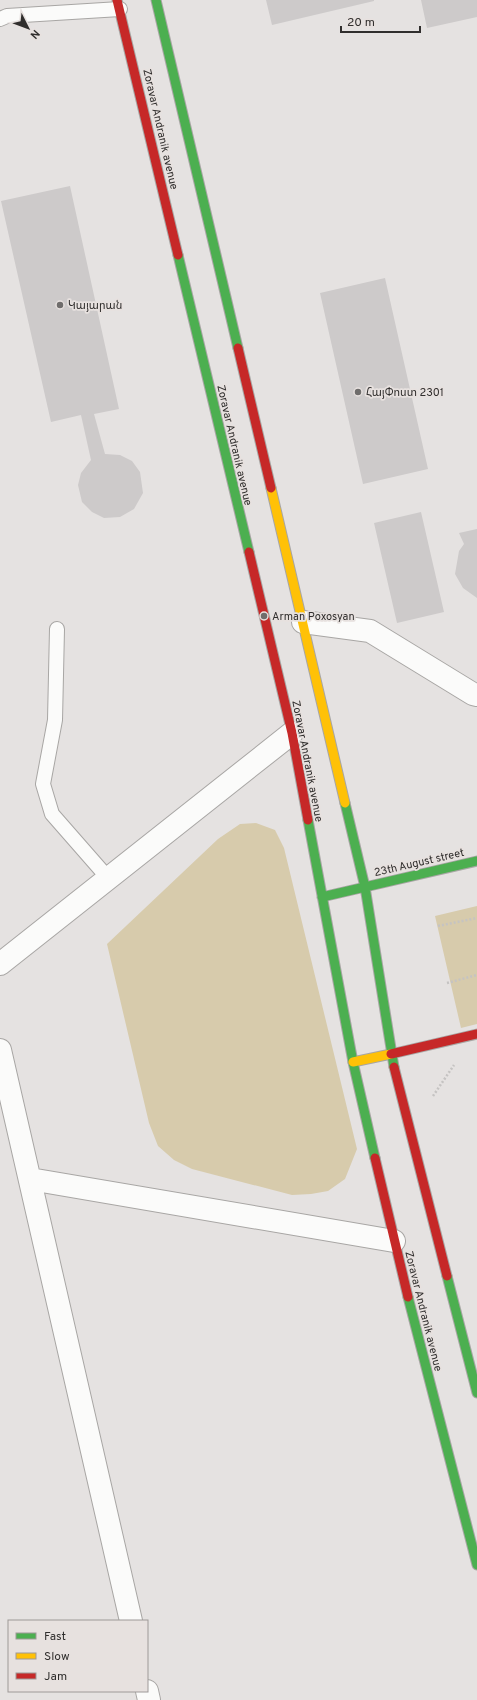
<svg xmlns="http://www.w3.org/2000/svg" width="477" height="1700" font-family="Overpass,'Noto Sans Armenian',sans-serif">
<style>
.green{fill:#d7cbac}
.building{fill:#cdcaca}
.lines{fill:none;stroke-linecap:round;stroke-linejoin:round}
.lane-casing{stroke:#a8a6a4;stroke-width:16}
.street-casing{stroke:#a8a6a4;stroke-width:24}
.fast-casing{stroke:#a8a6a4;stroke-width:11}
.slow-casing{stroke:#a8a6a4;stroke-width:11}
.jam-casing{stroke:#a8a6a4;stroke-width:11}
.path{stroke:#c5c3c2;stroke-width:2.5;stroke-dasharray:2 2;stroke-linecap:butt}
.lane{stroke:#fbfbfa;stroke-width:14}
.street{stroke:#fbfbfa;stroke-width:22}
.fast{stroke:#4caf50;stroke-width:9}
.slow{stroke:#ffc107;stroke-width:9}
.jam{stroke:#c62828;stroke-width:9}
.poi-dot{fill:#6f6d6c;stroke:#e7e1df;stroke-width:1.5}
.labels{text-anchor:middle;stroke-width:3.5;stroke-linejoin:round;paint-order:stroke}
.street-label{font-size:11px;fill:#302e2d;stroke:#e7e1df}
.poi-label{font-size:11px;fill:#302e2d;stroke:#e7e1df;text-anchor:start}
</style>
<rect width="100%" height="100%" fill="#e5e2e1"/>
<path class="green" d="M256,823l19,7 9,18 73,301 -12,30 -17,12 -17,3 -19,1 -100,-26 -18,-9 -16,-14 -9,-23 -42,-179 111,-105 22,-15z
M477,906v118l-16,4 -26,-112z"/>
<path class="building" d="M266,0h108v1l-102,24z
M421,0h56v17l-50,11z
M70,186l49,223 -25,5 11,40 15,1 12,6 8,11 3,21 -9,16 -14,8 -16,1 -12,-6 -10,-10 -4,-17 3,-12 10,-13 -10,-45 -30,7 -50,-221z
M385,278l43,191 -65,15 -43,-191z
M421,512l23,100 -47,11 -23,-100z
M477,529v69l-14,-10 -8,-14 4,-23 5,-7 -5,-11z"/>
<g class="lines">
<defs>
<path id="lane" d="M0,19l7,-3 113,-7
M57,629l-2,91 -12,64 9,30 56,64"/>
<path id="street" d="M303,622l67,9 103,63 4,1
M0,964l292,-231
M0,1050l131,571
M30,1179l364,62
M147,1691l2,9"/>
<path id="fast" d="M156,0l82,348
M178,255l71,297
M345,803l20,84 29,180
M308,820l45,242 22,96
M365,887l112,-26
M322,897l43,-10
M447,1276l30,117
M408,1297l69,268"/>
<path id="slow" d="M271,488l74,315
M353,1062l38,-8"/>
<path id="jam" d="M117,0l61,255
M238,348l33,140
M249,552l43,181 16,87
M391,1054l86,-20
M394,1067l53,209
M375,1158l33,139"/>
</defs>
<use href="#lane" class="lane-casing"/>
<use href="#street" class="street-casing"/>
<use href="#fast" class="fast-casing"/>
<use href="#slow" class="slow-casing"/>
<use href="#jam" class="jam-casing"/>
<path class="path" d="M438,926l39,-8
M447,983l30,-8
M433,1096l21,-31"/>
<use href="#lane" class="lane"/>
<use href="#street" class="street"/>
<use href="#fast" class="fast"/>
<use href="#slow" class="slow"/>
<use href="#jam" class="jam"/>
</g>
<g class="poi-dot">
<circle cx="60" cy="305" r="4"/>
<circle cx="358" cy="392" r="4"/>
<circle cx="264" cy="616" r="4"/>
</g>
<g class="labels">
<g class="street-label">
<text transform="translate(161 129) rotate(77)" y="4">Zoravar Andranik avenue</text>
<text transform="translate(235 445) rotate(77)" y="4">Zoravar Andranik avenue</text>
<text transform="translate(308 761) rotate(79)" y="4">Zoravar Andranik avenue</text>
<text transform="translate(419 862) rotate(-13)" y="4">23th August street</text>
<text transform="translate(424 1311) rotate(76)" y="4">Zoravar Andranik avenue</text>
</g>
<g class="poi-label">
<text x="68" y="309">Կայարան</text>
<text x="366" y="396">ՀայՓոստ 2301</text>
<text x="272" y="620">Arman Poxosyan</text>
</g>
</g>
<rect x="8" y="1620" width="140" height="72" fill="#e7e1df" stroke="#9e9998"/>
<rect x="16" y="1633" width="20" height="6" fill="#4caf50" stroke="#9e9998"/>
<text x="44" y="1640" font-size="12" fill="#302e2d">Fast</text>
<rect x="16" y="1653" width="20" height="6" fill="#ffc107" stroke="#9e9998"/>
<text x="44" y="1660" font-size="12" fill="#302e2d">Slow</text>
<rect x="16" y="1673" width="20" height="6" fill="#c62828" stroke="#9e9998"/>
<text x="44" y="1680" font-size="12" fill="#302e2d">Jam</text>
<g transform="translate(28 28) rotate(132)" stroke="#e7e1df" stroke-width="3" paint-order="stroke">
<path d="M0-3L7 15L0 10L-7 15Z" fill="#302e2d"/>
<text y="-6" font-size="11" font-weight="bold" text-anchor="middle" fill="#302e2d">N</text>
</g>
<path d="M341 26v6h79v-6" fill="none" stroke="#302e2d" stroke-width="2"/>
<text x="347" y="26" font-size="12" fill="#302e2d" stroke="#e7e1df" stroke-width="3" paint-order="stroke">20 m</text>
</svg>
